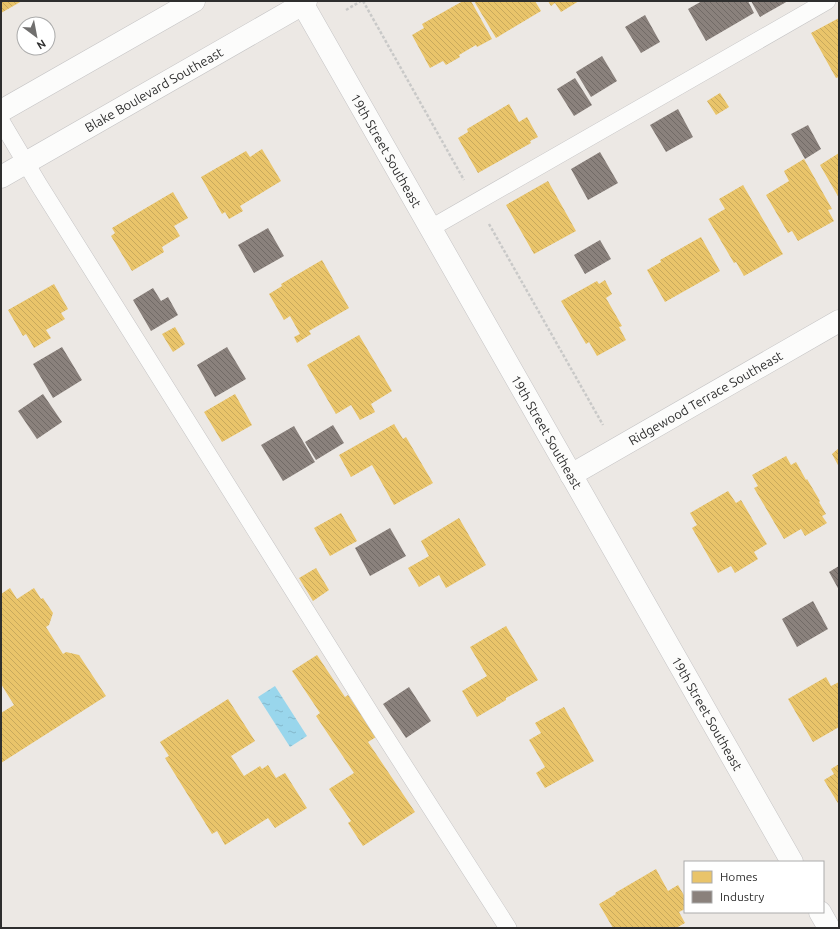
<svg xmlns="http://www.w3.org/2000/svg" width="840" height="929" font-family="Ubuntu,sans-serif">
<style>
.water{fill:url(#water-ripples)}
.homes{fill:url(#homes-back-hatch)}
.industry{fill:url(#industry-back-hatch)}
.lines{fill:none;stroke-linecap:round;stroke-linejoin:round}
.lane-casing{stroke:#c5c4c5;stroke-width:18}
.street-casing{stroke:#c5c4c5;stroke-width:23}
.secondary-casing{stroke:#c5c4c5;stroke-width:23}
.path{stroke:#c9c9c8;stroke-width:2.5;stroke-dasharray:3 2;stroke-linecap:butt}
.lane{stroke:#fcfcfb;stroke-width:17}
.street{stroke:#fcfcfb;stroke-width:22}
.secondary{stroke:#fcfcfb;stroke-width:22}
.labels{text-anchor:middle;stroke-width:4;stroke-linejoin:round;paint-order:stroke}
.street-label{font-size:13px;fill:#2e2e2e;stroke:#fff}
</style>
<defs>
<pattern id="water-ripples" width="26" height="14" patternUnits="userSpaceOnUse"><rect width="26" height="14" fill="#99d6ec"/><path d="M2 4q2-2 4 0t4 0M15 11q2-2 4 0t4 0" fill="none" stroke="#84b8cb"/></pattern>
<pattern id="homes-back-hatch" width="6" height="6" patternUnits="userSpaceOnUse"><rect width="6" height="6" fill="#e9c46a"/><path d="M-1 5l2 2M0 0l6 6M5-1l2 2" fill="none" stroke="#c8a95c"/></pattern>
<pattern id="industry-back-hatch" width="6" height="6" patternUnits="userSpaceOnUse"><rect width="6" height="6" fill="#8a817c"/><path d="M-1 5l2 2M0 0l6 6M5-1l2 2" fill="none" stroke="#716a66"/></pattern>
</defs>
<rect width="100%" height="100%" fill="#ece8e4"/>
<path class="water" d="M275,686l32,50 -17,11 -32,-50z"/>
<path class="homes" d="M1,1h21l-21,12z
M463,1h8l21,38 -15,8 -1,-2 -17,10 1,2 -14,8 -3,-4 -13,7 -18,-33 12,-7 -2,-4z
M474,1h61l6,10 -45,27z
M548,1h31l-18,11 -6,-9 -4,3z
M839,18v59l-3,1 -25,-45z
M720,93l9,14 -13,8 -9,-14z
M509,104l10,18 8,-5 11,20 -8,4 1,2 -53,30 -20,-35 10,-6 -1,-3z
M262,149l19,32 -41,25 3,5 -14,8 -4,-7 -3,2 -21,-37 45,-26 4,6z
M839,153v45l-19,-33z
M804,159l28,50 -4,1 6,11 -36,20 -6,-10 -4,2 -22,-38 23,-14 -5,-10z
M548,181l28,50 -42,23 -28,-49z
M743,185l40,69 -39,22 -8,-14 -2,1 -26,-44 17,-10 -6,-10z
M173,192l15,26 -14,8 6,10 -18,11 2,5 -32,19 -21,-35 4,-3 -3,-5z
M701,237l19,34 -55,31 -18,-32 14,-8 -1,-2z
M322,260l27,48 -40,23 2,3 -14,9 -3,-6 6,-3 -10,-18 -6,4 -15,-26 13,-8 -1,-2z
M605,280l7,14 -6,4 16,28 -3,1 7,13 -29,16 -8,-14 -3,2 -25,-43 36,-20 2,3z
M54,284l14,25 -7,4 4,6 -19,11 5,8 -17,10 -8,-14 -3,2 -15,-26z
M175,327l10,17 -12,8 -11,-18z
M359,335l33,56 -21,13 4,8 -15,8 -9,-15 -15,9 -29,-49z
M235,394l17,31 -30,17 -18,-30z
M394,424l9,15 3,-2 27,46 -39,22 -22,-40 -21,12 -12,-22z
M839,448v19l-7,-13z
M786,456l5,9 5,-3 10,18 1,-1 13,22 -1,1 7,12 -4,2 5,7 -22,13 -4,-7 -17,10 -30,-51 4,-2 -6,-11z
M728,491l8,12 5,-3 26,44 -13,8 4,7 -23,14 -4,-7 -13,7 -26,-45 5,-3 -7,-12z
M341,513l16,28 -27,15 -16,-28z
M459,518l27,47 -40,23 -7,-13 -20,12 -11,-19 21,-12 -8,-15z
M316,568l13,22 -16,11 -14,-23z
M10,588l7,11 17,-11 7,11 2,-1 10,15 -4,12 -3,2 17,27 3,-2 13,3 27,41 -105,67v-50l13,-8 -13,-21v-90z
M506,626l32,54 -32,18v2l-29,17 -15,-26 25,-15 -17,-29z
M317,655l28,42 3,-2 28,42 -8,5 47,70 -52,34 -15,-23 3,-2 -22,-32 25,-16 -38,-57 4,-3 -28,-42z
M826,677l5,9 8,-4v45l-26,15 -25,-43z
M228,699l27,42 -24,15 13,20 16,-10 2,3 6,-4 8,13 9,-5 22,35 -32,20 -7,-10 -43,27 -8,-14 -5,3 -47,-76 4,-2 -9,-14z
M564,707l30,54 -49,27 -9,-15 9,-6 -16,-27 12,-7 -6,-10z
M839,764v41l-15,-25 10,-6 -3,-5z
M656,869l12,22 10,-6 7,12v12l-6,3 6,11 -9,5h-63l-14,-24 17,-10 -1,-1z"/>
<path class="industry" d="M702,1h46l6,12 -48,28 -18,-32z
M751,1h37l-28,16z
M645,15l15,27 -19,11 -16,-26z
M602,56l15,25 -26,16 -15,-25z
M575,78l17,27 -18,11 -17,-27z
M678,109l15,28 -27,15 -16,-27z
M808,125l13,24 -16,10 -14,-25z
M600,152l18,31 -30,17 -17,-31z
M268,228l16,28 -30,17 -16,-28z
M600,240l11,19 -26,15 -11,-19z
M153,288l8,13 7,-4 10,18 -27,16 -18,-31z
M62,347l20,33 -29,18 -20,-34z
M227,347l19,32 -31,18 -18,-32z
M43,394l19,28 -25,17 -19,-28z
M333,425l11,18 -28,17 -11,-18z
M294,426l21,36 -32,19 -22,-36z
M390,528l16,28 -36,20 -15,-28z
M839,566v24l-10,-18z
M813,601l15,28 -31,18 -15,-28z
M409,687l22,34 -25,17 -23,-34z"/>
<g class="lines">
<defs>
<path id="lane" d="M1,121l38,64 335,534 134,209
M431,228l396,-227"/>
<g id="street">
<path id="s1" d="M571,475l268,-154"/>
</g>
<g id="secondary">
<path id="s2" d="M301,1l491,861"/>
<path d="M1,111l193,-110"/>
<path id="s3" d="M1,177l302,-173 3,-3"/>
<path d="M820,912l9,16"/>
</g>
</defs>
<use href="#lane" class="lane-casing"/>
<use href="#street" class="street-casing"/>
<use href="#secondary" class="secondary-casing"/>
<path class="path" d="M363,1l101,179
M346,10l15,-9
M489,224l114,201"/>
<use href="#lane" class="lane"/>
<use href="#street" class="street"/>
<use href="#secondary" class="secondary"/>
</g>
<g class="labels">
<g class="street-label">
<text dy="5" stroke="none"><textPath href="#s3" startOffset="176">Blake Boulevard Southeast</textPath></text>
<text dy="5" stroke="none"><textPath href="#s2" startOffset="172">19th Street Southeast</textPath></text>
<text dy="5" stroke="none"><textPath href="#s1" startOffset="155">Ridgewood Terrace Southeast</textPath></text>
<text dy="5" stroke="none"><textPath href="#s2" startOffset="496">19th Street Southeast</textPath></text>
<text dy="5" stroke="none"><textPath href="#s2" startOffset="820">19th Street Southeast</textPath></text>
</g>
</g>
<rect width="840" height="929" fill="none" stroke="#2e2e2e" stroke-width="4"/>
<rect x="684" y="861" width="140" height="52" fill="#ffffff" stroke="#ababab"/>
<rect x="692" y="871" width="20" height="12" fill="#e9c46a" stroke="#ababab"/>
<text x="720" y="881" font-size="12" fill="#2e2e2e">Homes</text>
<rect x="692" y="891" width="20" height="12" fill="#8a817c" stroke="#ababab"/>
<text x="720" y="901" font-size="12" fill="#2e2e2e">Industry</text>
<g transform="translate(36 36) rotate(148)"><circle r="19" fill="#ffffff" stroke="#ababab"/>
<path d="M0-3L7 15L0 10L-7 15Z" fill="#706f6e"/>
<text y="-6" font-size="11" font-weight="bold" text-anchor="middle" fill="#2e2e2e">N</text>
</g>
</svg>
